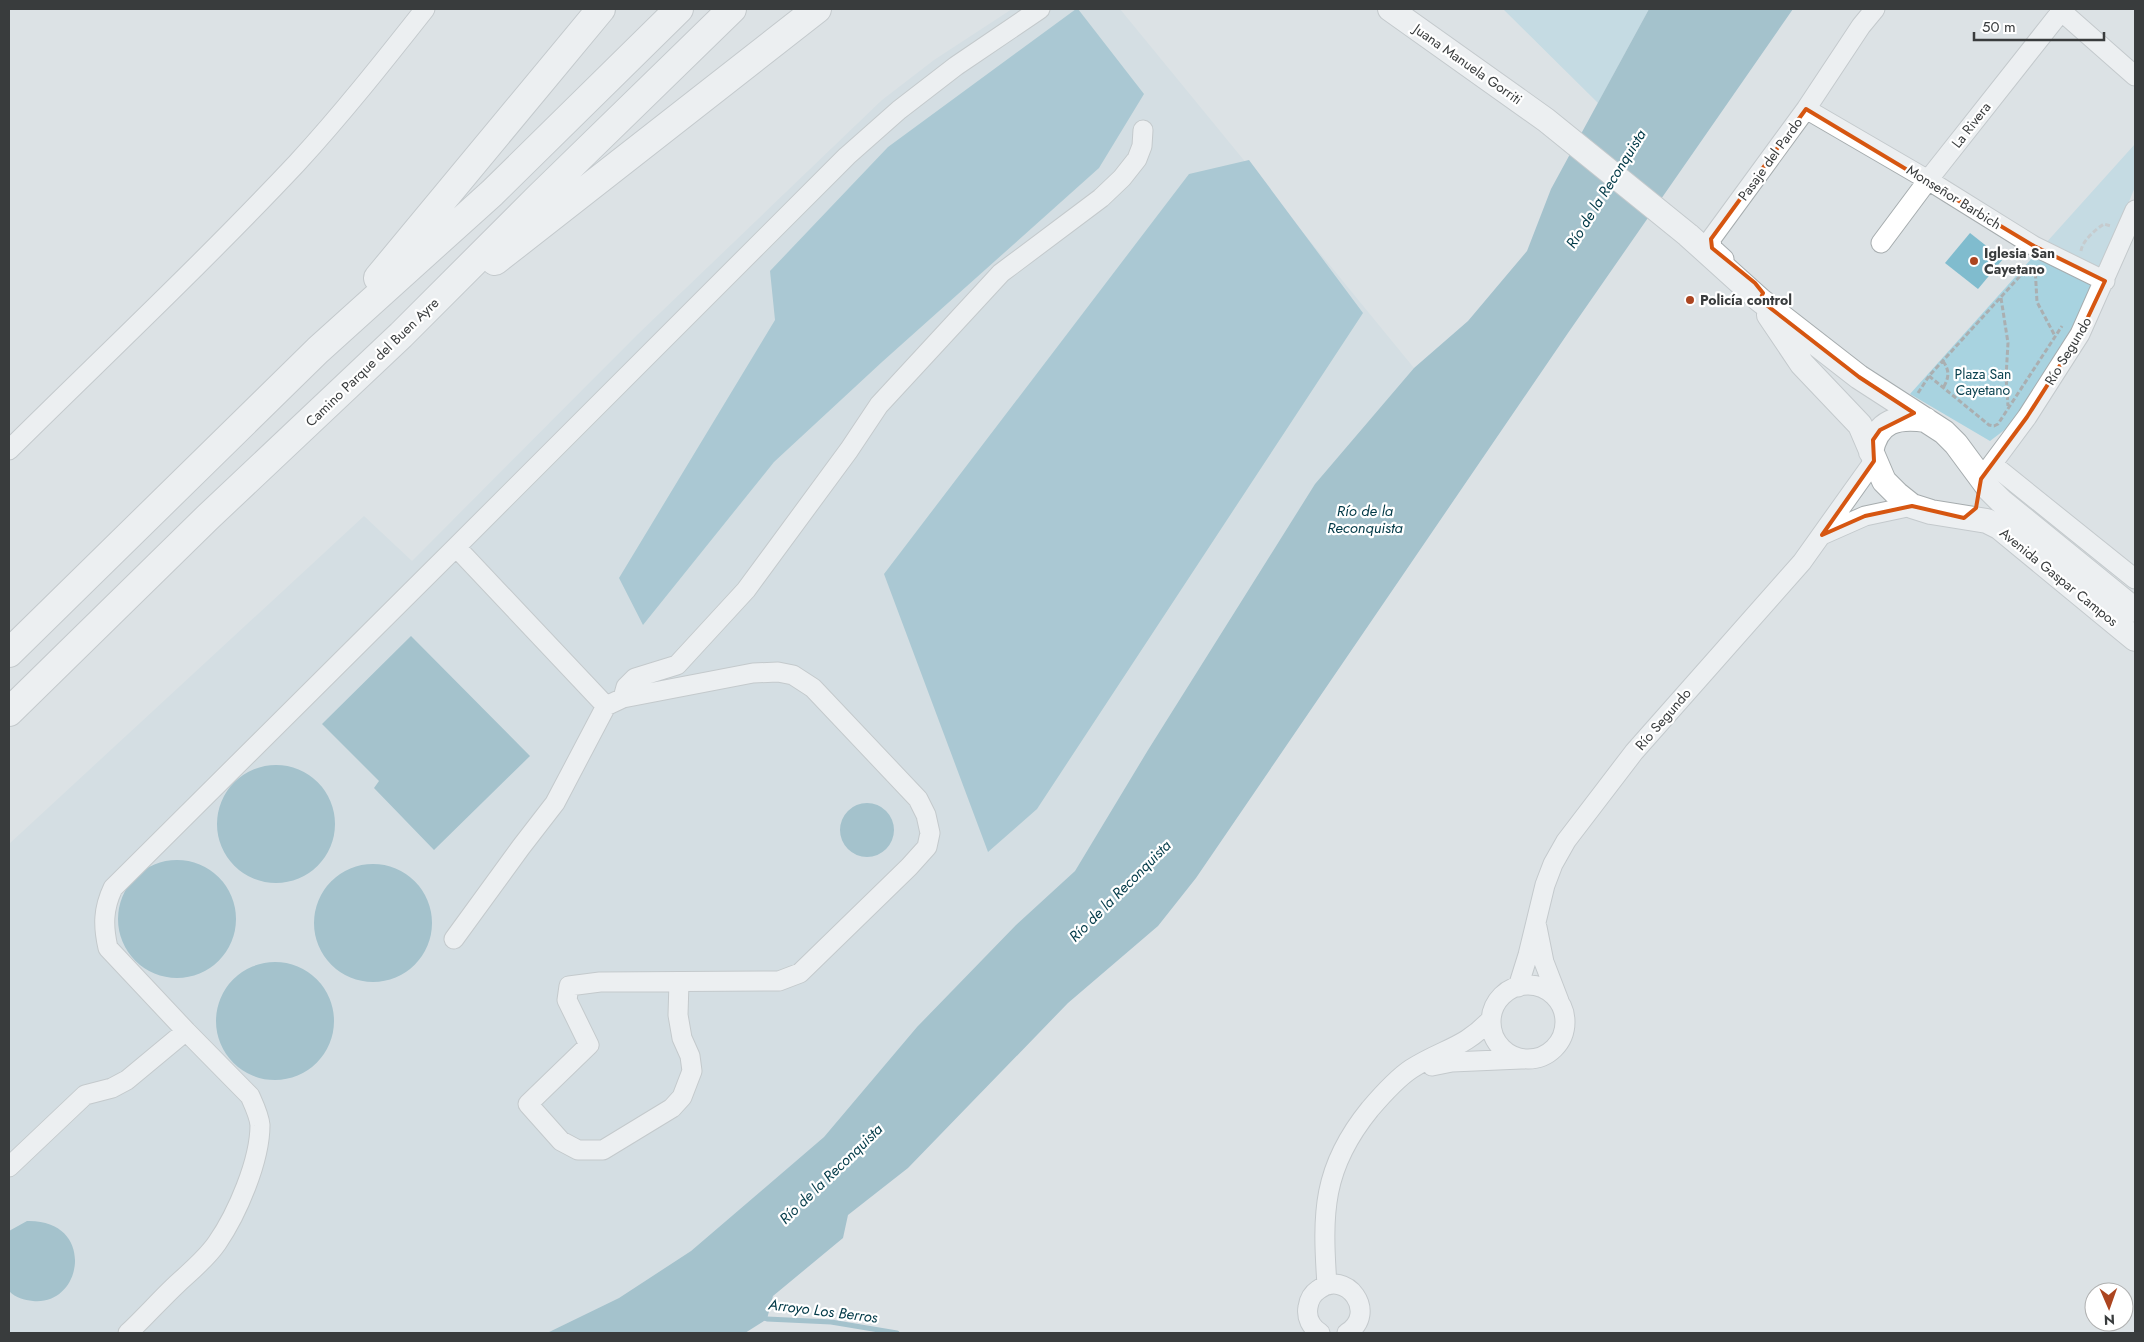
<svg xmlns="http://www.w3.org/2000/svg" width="2144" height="1342" font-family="Jost,sans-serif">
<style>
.built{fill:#cadadf}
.green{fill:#a8d3e0}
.forest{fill:#6ea9bc}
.water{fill:#609bae}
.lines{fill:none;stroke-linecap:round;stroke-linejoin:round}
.stream{stroke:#609bae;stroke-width:5}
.building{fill:#80bcce}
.minor-casing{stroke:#a6acae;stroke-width:21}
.major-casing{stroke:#a6acae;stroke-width:26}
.highway-casing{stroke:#a6acae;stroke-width:30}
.path{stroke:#aaafb1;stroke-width:3;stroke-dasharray:5 2.5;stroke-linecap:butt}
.minor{stroke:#fff;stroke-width:19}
.major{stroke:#fff;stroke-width:24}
.highway{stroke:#fff;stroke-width:28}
.marked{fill:none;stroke:#d65611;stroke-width:4;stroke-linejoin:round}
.poi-dot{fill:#ac4520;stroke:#fff;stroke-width:2}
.labels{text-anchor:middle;stroke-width:4.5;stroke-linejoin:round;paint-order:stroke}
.street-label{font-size:14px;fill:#393c3d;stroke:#fff}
.poi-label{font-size:14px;font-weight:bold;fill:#393c3d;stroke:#fff;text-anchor:start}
.park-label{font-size:14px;fill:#0b4250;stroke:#fff}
.water-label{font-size:15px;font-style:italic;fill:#003947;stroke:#fff}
</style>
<rect width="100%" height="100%" fill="#dce2e5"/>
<path class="built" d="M1012,9h108l294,359 -99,116 -167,266 -73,121 -59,54 -99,102 -93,110 -133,114 -72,47 -72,35h-538v-489l355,-328 48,45 225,-226 245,-235 52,-40z"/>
<path class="green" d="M1503,9h146l-51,94z
M2135,144v43l-32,78 -4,3 -54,-24z
M2033,257l56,23 3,5 -1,13 -80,127 -21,16 -80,-47z"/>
<path class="forest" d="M1076,9h2l66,85 -45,74 -217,194 -108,100 -131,163 -24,-47 156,-258 -5,-49 118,-124z
M1249,160l114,153 -326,496 -49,43 -104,-278 305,-400z"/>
<path class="water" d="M1649,9h144l-225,324 -372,545 -38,48 -90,77 -160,165 -60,47 -5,23 -70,58 -6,23 -22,14h-198l72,-35 72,-47 133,-114 93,-110 99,-102 59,-54 73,-121 167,-266 99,-116 54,-47 59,-70 24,-62z
M411,636l119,120 -96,94 -60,-62 5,-7 -57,-57z
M217 824a59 59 0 1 1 118 0a59 59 0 1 1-118 0Z
M840 830a27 27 0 1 1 54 0a27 27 0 1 1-54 0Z
M118 919a59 59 0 1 1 118 0a59 59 0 1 1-118 0Z
M314 923a59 59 0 1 1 118 0a59 59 0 1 1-118 0Z
M216 1021a59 59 0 1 1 118 0a59 59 0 1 1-118 0Z
M27,1221c69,-2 57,85 6,80 -9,-1 -17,-3 -24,-10v-60z"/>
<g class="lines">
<path class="stream" d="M761,1317l6,2 64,3 66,11"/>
</g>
<path class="building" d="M1970,233l33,26 -25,30 -33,-26z"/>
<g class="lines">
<defs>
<path id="minor" d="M2059,9l76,67
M1806,109l122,71 106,66 71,35
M1881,243l47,-63 135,-171
M1724,259l-12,-11 -1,-9 95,-130 55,-83 14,-17
M9,450c96,-95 195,-188 288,-287 45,-49 87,-102 128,-154
M1992,464l143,115
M1981,479l46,-62 53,-83 55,-124
M1822,535l43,-19 47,-10
M623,698l3,-11 9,-9 42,-13 69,-75 103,-140 30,-45 122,-132 100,-75 21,-20 15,-19 5,-13 1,-16
M606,706l17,-8 130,-25 25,-1 15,3 20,13 105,111 8,16 4,18 -3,14 -18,20 -109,106 -21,8 -179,1 -31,4 -2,14 22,45 -61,59 33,37 17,9h25l69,-42 10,-11 10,-26 -2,-15 -8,-18 -4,-23 1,-33
M1537,927l7,35 15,39
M454,939l67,-92 34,-44 51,-97 -150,-159 391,-391 52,-46 57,-44 84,-57
M1491 1022a37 37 0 1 1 74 0a37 37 0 1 1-74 0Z
M1518,987l10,-32 17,-70 8,-21 13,-23 68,-89 168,-190 72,-101
M186,1031l-78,-83c-5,-22 -5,-39 5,-60l343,-341
M1432,1066l20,-4 69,-3
M9,1167l76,-72 27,-7 15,-8 59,-49 64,65c4,9 9,19 10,29 0,36 -23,89 -43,118 -11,16 -26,28 -40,41 -17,16 -32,33 -49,49
M1327,1285c-5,-72 -5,-117 43,-176 12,-14 26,-30 41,-40 31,-20 54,-21 80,-50
M1320,1333c-9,-6 -14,-15 -12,-26 1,-7 4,-13 10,-17 28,-22 61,23 29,43"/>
<path id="major" d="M1390,9l156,111 142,115 72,65 99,77 85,55 12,12 34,46 11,11 134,109
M1769,315l33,49 58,61 24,56 13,13 15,12 19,6 56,9 12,6 136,112
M1871,452c6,-32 27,-36 55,-32"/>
<path id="highway" d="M495,261l322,-252
M378,278l223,-269
M9,653l309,-303 174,-157 187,-184
M9,712l198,-194 194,-183 138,-138 193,-188"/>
</defs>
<use href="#minor" class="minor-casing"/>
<use href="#major" class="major-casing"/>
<use href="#highway" class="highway-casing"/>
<path class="path" d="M2081,251c1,-10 15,-22 23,-27l7,2
M2035,266l2,36 18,34
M2001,298l7,45 -2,34 2,29
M1943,361c7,10 6,17 0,27
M1929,376l60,49 5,1 4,-2 64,-98
M1918,393l11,-17 102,-112"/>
<use href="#minor" class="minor"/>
<use href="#major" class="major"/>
<use href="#highway" class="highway"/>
</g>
<path d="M0 0H2144V1342H0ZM1806,109l228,137 71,35 -25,53 -53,83 -46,62 -5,29 -12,10 -52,-12 -47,10 -43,19 52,-74 -1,-21 7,-10 34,-17 -55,-36 -99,-77 3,-7 -8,-10 -43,-35 -1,-9z" fill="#dce2e5" fill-opacity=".55" fill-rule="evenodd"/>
<path class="marked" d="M1806,109l228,137 71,35 -25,53 -53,83 -46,62 -5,29 -12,10 -52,-12 -47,10 -43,19 52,-74 -1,-21 7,-10 34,-17 -55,-36 -99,-77 3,-7 -8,-10 -43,-35 -1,-9z"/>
<g class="poi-dot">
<circle cx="1974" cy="261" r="5"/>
<circle cx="1690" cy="300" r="5"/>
</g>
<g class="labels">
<g class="street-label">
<text transform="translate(1468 64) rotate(35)" y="5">Juana Manuela Gorriti</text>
<text transform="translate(1971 125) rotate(-52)" y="5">La Rivera</text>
<text transform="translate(1770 159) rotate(-54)" y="5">Pasaje del Pardo</text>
<text transform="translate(1954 197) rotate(32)" y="5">Monseñor Barbich</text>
<text transform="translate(2068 351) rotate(-59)" y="5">Río Segundo</text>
<text transform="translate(372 362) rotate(-44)" y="5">Camino Parque del Buen Ayre</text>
<text transform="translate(2059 577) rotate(39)" y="5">Avenida Gaspar Campos</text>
<text transform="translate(1663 719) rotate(-49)" y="5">Río Segundo</text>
</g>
<g class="poi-label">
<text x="1984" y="258">Iglesia San<tspan x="1984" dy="16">Cayetano</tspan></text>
<text x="1700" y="305">Policía control</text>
</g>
<g class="park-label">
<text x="1983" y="379">Plaza San<tspan x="1983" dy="16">Cayetano</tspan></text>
</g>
<g class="water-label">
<text transform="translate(1606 189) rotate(-58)" y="5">Río de la Reconquista</text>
<text x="1365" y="516">Río de la<tspan x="1365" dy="17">Reconquista</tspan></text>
<text transform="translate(1120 891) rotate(-45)" y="5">Río de la Reconquista</text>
<text transform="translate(831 1174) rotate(-44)" y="5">Río de la Reconquista</text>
<text transform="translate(823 1311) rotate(7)" y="5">Arroyo Los Berros</text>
</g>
</g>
<rect width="2144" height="1342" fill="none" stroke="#393c3d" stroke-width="20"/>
<g transform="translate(2109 1307) rotate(178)"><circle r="24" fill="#ffffff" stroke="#b0b1b1"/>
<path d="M0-4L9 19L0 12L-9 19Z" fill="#ac4520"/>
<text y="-8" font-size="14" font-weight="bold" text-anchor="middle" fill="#393c3d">N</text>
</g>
<path d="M1974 32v8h130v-8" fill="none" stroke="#393c3d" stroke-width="2.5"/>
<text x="1982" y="32" font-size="15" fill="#393c3d" stroke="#ffffff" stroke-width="4" paint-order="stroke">50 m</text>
</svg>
